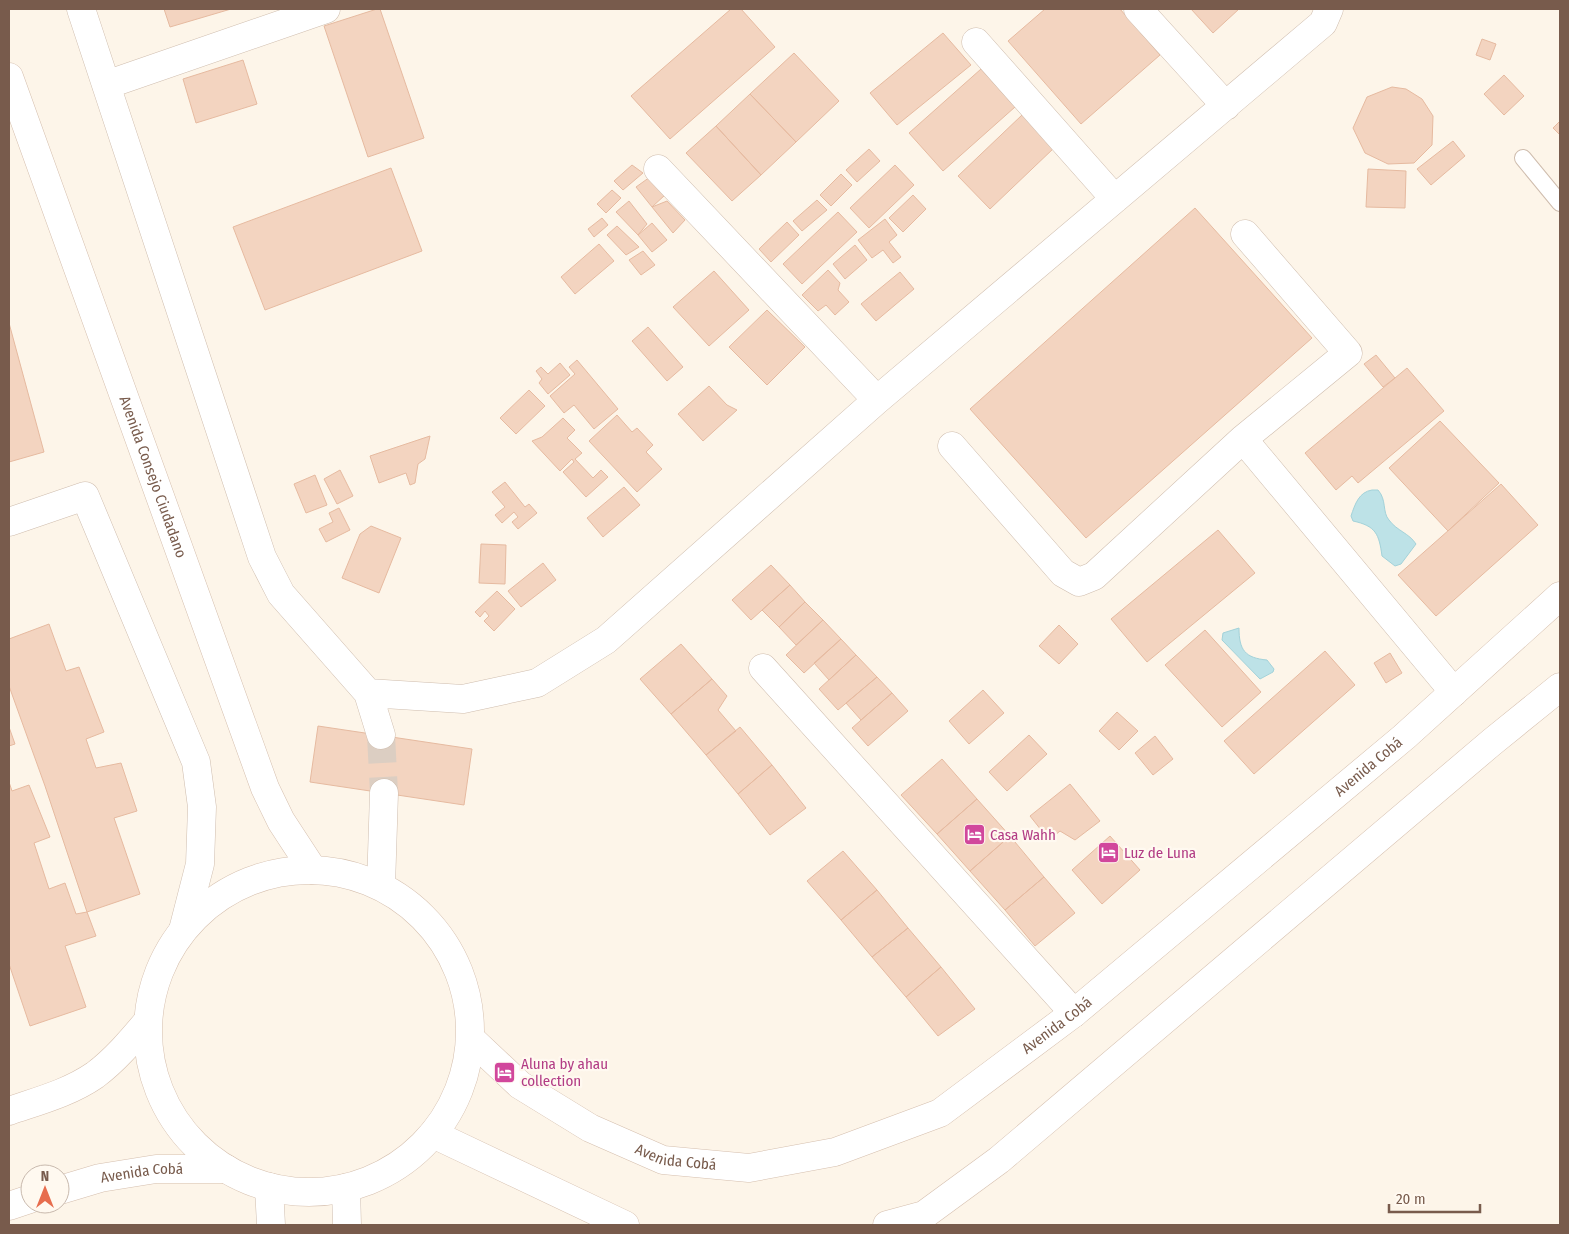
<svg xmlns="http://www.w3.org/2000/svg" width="1569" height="1234" font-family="'Fira Sans Condensed',sans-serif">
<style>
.water{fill:#bde2e7;stroke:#a3d2d9}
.building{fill:#f3d4c0;stroke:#e6baa0}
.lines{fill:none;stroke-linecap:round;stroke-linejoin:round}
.street-tunnel{stroke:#dccec2;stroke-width:28;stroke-dasharray:28 14;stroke-linecap:butt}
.lane-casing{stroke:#cfbdae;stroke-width:18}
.street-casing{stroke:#cfbdae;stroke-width:29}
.secondary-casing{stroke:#d5bfae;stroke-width:29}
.lane{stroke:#fff;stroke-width:16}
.street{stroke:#fff;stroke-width:28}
.secondary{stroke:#fff;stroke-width:28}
.labels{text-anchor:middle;stroke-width:4.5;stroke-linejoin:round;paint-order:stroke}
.street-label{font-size:15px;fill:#785b4c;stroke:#fff9f0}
.hotel-label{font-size:15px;fill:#b23c85;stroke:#fff9f0;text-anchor:start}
</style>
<rect width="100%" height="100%" fill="#fdf5e9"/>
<path class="water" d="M1372,490h6c9,10 4,22 11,30 8,11 20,13 27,24l-15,20 -6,2 -13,-10c-3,-22 -6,-30 -29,-35l-2,-5c4,-12 8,-24 21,-26z
M1239,628c0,22 6,30 28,32l7,9 -1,3 -13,7 -38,-39 1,-7z"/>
<path class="building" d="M164,9h67l-61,18z
M377,9h3l44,129 -56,19 -44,-131z
M731,9h10l34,38 -105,92 -39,-43z
M1045,9h75l40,46 -79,69 -73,-83z
M1191,9h48l-26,24z
M943,33l28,32 -74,60 -27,-32z
M1482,39l14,5 -6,16 -14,-5z
M794,53l45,48 -43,41 -46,-48z
M243,60l14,44 -61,19 -13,-44z
M981,69l34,38 -72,64 -34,-38z
M1504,75l20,21 -20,19 -20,-21z
M1392,87l14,2 16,10 11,17 -1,29 -18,18 -26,1 -23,-11 -12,-25 14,-31z
M750,94l46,48 -35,33 -45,-49z
M1022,115l32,33 -64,61 -32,-33z
M1560,121v14l-7,-7z
M716,126l45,49 -29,26 -46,-48z
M1453,141l12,15 -34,29 -14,-16z
M869,149l11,12 -23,21 -11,-12z
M632,165l11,8 -20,17 -9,-9z
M895,165l19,20 -45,43 -19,-20z
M391,168l31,83 -157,59 -32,-83z
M1368,169l38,2 -1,37 -39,-1z
M841,174l11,11 -21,21 -11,-11z
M650,177l15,18 -13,12 -16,-20z
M612,190l9,8 -15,15 -9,-9z
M913,195l13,14 -23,23 -14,-14z
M817,200l10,10 -25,21 -9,-10z
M629,201l18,23 -9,11 -22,-23z
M667,201l18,19 -12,13 -21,-26z
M1195,208l117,130 -226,200 -116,-129z
M838,212l19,20 -55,52 -19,-20z
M602,218l6,7 -14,12 -6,-8z
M885,219l12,16 -8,7 12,15 -8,6 -10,-13 -11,8 -14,-18z
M787,222l12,13 -28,27 -12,-13z
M652,223l15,17 -15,12 -14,-17z
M617,226l22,21 -13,8 -19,-20z
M599,244l15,17 -39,33 -14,-17z
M855,245l12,15 -22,19 -12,-15z
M643,251l12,14 -14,10 -12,-15z
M828,270l12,13 -2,7 11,12 -14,13 -9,-10 -8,6 -16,-16z
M714,271l35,39 -40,36 -36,-39z
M900,272l14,17 -38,32 -15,-17z
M767,310l38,37 -38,38 -38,-38z
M9,323l35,129 -35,10z
M648,327l35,40 -16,14 -35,-40z
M1376,355l19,23 -12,9 -19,-23z
M577,360l41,49 -24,20 -20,-24 -10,8 -14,-17 25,-22 -6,-7z
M560,363l10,12 -22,19 -9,-11 3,-4 -6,-8 5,-4 7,7z
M1407,368l37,43 -86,72 -6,-7 -16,14 -31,-37z
M709,386l18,19 10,5 -34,31 -25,-27z
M529,390l16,16 -29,28 -16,-16z
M617,415l15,17 5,-4 16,17 -7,7 16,17 -25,23 -48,-51z
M563,418l12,12 -8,8 15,15 -7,6 18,19 8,-8 7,7 -22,20 -23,-25 11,-10 -2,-3 -12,12 -28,-30 10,-4z
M1440,421l59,62 -51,48 -59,-63z
M430,436l-5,23 -7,5 -3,19 -5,2 -4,-12 -27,10 -9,-27z
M340,470l13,26 -16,8 -13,-25z
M315,475l12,30 -21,8 -12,-29z
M505,482l20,25 4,-3 8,9 -19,16 -6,-7 6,-5 -4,-5 -12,11 -7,-8 10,-8 -13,-15z
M1501,484l37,41 -102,91 -38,-41z
M624,487l16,18 -37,32 -16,-19z
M339,508l11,22 -24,12 -7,-13 14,-7 -4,-9z
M371,526l30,12 -22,55 -37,-15 18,-44z
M1218,530l37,43 -108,89 -36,-43z
M481,544l25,1 -1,39 -26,-1z
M543,563l13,17 -35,27 -13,-16z
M771,565l19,20 -39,35 -19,-20z
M790,585l15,17 -26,25 -17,-17z
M497,591l18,18 -21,22 -10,-10 5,-5 -4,-5 -5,6 -5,-5z
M805,602l18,18 -27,25 -17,-18z
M823,620l18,19 -37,34 -18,-18z
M49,624l17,47 13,-4 25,65 -18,7 10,29 25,-5 16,48 -23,7 26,76 -53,18 -42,-126 -36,-100v-47z
M1059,625l19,19 -19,20 -20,-18z
M1205,630l56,62 -39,35 -57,-62z
M841,639l15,16 -27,25 -15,-17z
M681,644l31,35 -41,35 -31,-35z
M1325,651l30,34 -101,89 -30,-33z
M1390,653l12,20 -16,10 -12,-20z
M856,655l21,22 -39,33 -19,-21z
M877,677l15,16 -31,27 -15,-17z
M712,679l15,17 -9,14 18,21 -30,24 -35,-41z
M983,690l21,23 -35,31 -20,-23z
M892,693l16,18 -40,35 -16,-18z
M1117,712l21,19 -19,19 -20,-19z
M318,726l154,23 -8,56 -154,-23z
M9,727l6,17 -6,2z
M740,727l32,38 -34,29 -32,-39z
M1029,735l18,19 -40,37 -18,-19z
M1155,736l18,23 -20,16 -18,-22z
M942,759l35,40 -40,35 -36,-39z
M772,765l34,43 -36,27 -32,-41z
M9,782l3,9 17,-6 21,52 -16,6 15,46 16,-6 11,31 11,-2 9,24 -31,10 21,61 -56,19 -21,-62z
M1070,784l30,37 -25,19 -15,-9 -11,9 -19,-24z
M977,799l33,37 -40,35 -33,-37z
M1010,836l34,41 -39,33 -35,-39z
M1110,836l30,34 -38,34 -30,-34z
M843,851l34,39 -36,30 -34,-39z
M1044,877l31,36 -40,33 -30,-36z
M877,890l31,38 -36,29 -31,-37z
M908,928l33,39 -35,30 -34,-40z
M941,967l34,42 -37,27 -32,-39z"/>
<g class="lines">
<path class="street-tunnel" d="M381,735l3,58"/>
<defs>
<path id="lane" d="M1523,158l37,45"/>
<path id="street" d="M81,9l181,548 19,37 87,99 13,42
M1138,9l88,97
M976,42l139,157
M106,85l220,-76
M658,169l219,231
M1243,439l211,253
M952,446l111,127 16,9 15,-6 149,-137 105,-86 -103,-119
M9,522l76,-26 111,266 6,45 -2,57 -17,66
M763,668l311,345
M368,693l95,6 74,-16 69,-43 271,-240 446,-377 6,-14
M381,886l3,-93
M269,1187l2,38
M346,1188l1,37"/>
<g id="secondary">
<path id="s1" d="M9,77l256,711 16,33 32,49"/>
<circle cx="309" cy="1031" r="161"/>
<path id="s2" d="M471,1039l49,46 70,43 73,32 86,8 86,-16 105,-39 134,-100 330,-276 156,-141"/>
<path d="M9,1111c29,-10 60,-18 86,-36 20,-15 36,-34 52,-53"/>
<path d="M433,1134l192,91"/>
<path id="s3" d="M60,1190l40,-12 56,-9h70"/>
<path d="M9,1206l21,-7"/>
<path d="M887,1225l37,-10 75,-55 493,-418 68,-55"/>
</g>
</defs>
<use href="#lane" class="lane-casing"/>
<use href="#street" class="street-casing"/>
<use href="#secondary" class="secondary-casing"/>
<use href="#lane" class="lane"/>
<use href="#street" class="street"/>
<use href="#secondary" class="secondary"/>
</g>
<defs>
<symbol id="hotel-square" viewBox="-11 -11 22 22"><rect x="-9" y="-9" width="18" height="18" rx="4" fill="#d1479c" stroke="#fff9f0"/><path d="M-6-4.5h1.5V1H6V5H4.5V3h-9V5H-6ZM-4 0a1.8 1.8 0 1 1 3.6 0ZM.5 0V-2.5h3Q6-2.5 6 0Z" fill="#fff"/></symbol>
</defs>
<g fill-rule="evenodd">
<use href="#hotel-square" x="962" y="822" width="25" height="25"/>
<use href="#hotel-square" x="1096" y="840" width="25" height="25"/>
<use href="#hotel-square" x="492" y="1060" width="25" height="25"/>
</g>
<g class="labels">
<g class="street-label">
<text dy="5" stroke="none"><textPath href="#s1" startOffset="425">Avenida Consejo Ciudadano</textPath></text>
<text dy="5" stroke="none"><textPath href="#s2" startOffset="1066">Avenida Cobá</textPath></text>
<text dy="5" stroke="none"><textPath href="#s2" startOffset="661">Avenida Cobá</textPath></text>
<text dy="5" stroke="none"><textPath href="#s2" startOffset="241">Avenida Cobá</textPath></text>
<text dy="5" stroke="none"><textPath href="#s3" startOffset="84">Avenida Cobá</textPath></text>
</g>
<g class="hotel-label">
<text x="990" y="840">Casa Wahh</text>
<text x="1124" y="858">Luz de Luna</text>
<text x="521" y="1069">Aluna by ahau<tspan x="521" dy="17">collection</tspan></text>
</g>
</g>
<rect width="1569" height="1234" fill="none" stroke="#785b4c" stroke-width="20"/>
<g transform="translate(45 1189)"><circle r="24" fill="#fff9f0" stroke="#c9baae"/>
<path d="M0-4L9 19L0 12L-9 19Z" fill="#e76d4e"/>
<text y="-8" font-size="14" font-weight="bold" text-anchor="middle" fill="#785b4c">N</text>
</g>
<path d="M1389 1204v8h91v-8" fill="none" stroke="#785b4c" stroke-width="2.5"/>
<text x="1396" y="1204" font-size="15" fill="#785b4c" stroke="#fff9f0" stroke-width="4" paint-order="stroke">20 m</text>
</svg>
